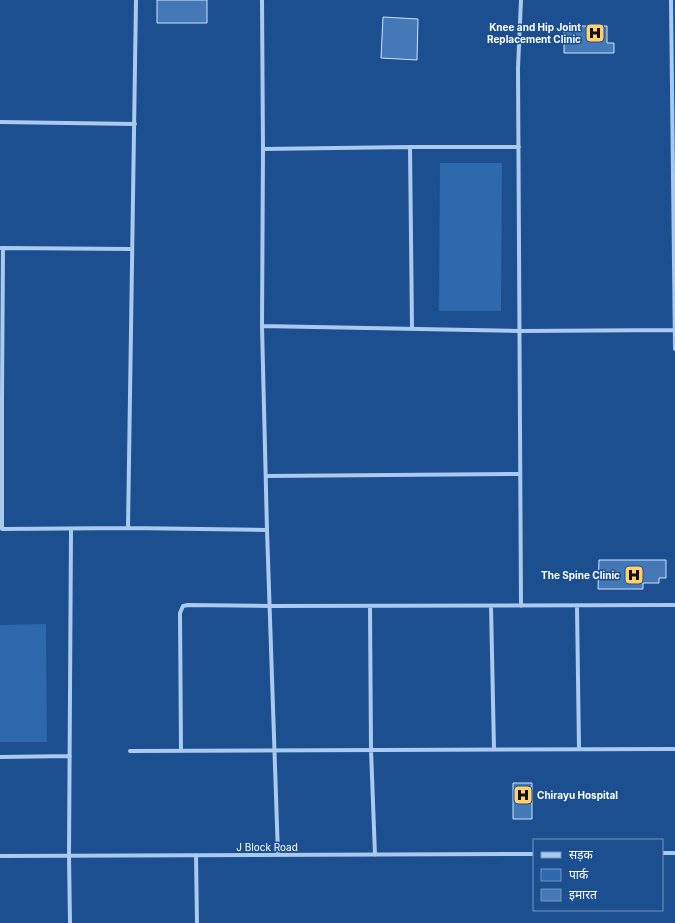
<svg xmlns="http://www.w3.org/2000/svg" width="675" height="923" font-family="Inter,'Noto Sans Devanagari',sans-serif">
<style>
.green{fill:#2e69ad}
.building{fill:#4478b7;stroke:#cfe3fa}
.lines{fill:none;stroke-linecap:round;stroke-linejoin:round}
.minor{stroke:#a9c9ee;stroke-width:4}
.labels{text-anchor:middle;stroke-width:3;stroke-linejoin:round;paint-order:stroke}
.poi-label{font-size:10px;font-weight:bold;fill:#fff;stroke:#1b4f8f;text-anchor:end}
.street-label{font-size:10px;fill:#fff;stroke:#1b4f8f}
</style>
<rect width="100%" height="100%" fill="#1b4f8f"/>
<path class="green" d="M440,163h62l-1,148h-62z
M46,624l1,118h-47v-117z"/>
<path class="building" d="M157,0h50v23h-50z
M383,17l35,2 -1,41 -36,-2z
M564,26h43v17h7v10h-50z
M599,560h67v18h-7v5h-16v6h-45z
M513,783h19v36h-19z"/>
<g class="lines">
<path class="minor" d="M262,0l1,149 -1,177 5,204 11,325
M521,0l-3,68 3,538
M671,0l4,349
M0,122l135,2
M263,149l147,-2
M1,248l131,1
M262,326l257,5 156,-1
M412,328l-2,-181h109
M0,398h2v131l126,-1 139,2
M2,398l1,-150
M266,476l254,-2
M128,528l8,-528
M370,606l1,144 4,105
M491,606l3,143
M577,606l2,143
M130,751l545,-2
M181,751l-1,-138 3,-7 5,-1 81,1 406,-1
M0,757l70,-1
M662,853h13
M196,855l1,68
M0,856l534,-2
M70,923l-1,-67 2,-327"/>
</g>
<defs>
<symbol id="hospital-square" viewBox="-11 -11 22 22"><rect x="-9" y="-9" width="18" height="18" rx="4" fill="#ffd166" stroke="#1b4f8f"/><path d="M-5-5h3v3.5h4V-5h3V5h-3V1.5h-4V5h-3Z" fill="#111"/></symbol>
</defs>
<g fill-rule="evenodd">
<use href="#hospital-square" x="584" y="22" width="22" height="22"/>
<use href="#hospital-square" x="623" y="564" width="22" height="22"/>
<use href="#hospital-square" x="512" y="784" width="22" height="22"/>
</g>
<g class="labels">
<g class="poi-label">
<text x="581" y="31">Knee and Hip Joint<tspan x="581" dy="12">Replacement Clinic</tspan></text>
<text x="620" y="579">The Spine Clinic</text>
<text x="537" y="799" text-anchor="start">Chirayu Hospital</text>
</g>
<g class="street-label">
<text x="267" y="851">J Block Road</text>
</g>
</g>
<rect x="533" y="839" width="130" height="72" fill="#1b4f8f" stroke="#7695bc"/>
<rect x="541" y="852" width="20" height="6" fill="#a9c9ee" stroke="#7695bc"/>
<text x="569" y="859" font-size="12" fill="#ffffff">सड़क</text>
<rect x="541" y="869" width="20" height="12" fill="#2e69ad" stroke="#7695bc"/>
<text x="569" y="879" font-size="12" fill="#ffffff">पार्क</text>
<rect x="541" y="889" width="20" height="12" fill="#4478b7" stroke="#7695bc"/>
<text x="569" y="899" font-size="12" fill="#ffffff">इमारत</text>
</svg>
